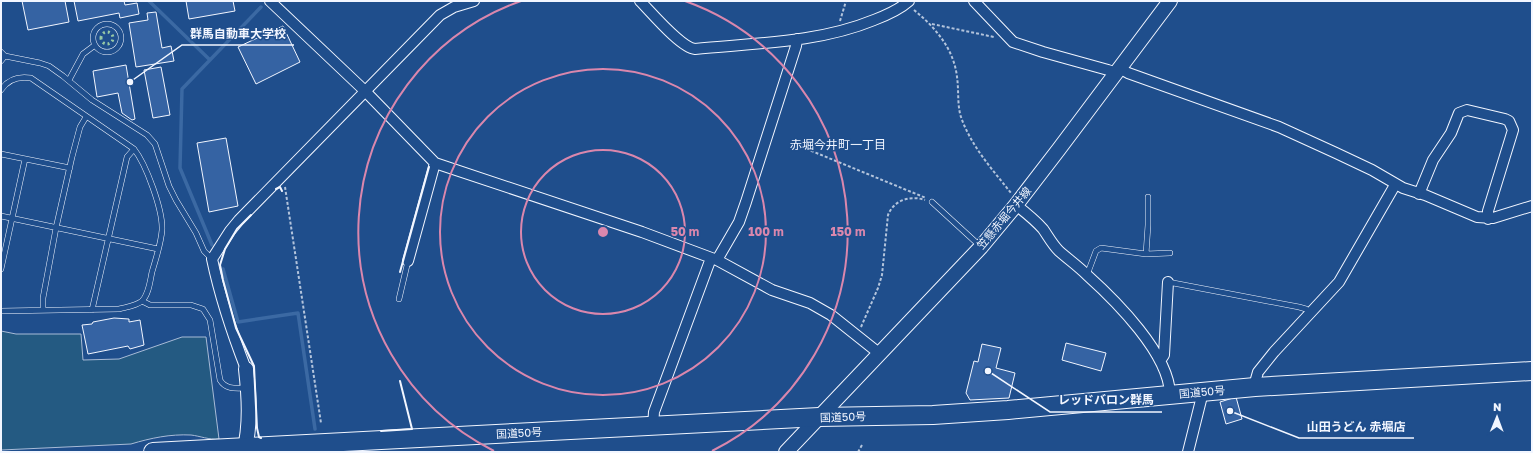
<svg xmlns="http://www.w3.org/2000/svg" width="1533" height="453" font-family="'Golos Text','Noto Sans JP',sans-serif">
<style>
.green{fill:#245a82;stroke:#a8bbd7}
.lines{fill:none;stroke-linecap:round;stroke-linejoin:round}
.stream{stroke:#3b69a3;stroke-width:3.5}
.building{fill:#3563a3;stroke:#f2f6ff}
.lane-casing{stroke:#f2f6ff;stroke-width:6}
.street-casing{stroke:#f2f6ff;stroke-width:12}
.secondary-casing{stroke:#f2f6ff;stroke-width:16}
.highway-casing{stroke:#f2f6ff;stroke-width:20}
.path{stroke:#b3c4dc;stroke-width:2;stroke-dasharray:3 2;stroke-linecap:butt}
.lane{stroke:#1f4e8c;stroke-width:5}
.street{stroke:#1f4e8c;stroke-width:10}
.secondary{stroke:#1f4e8c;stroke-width:14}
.highway{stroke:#1f4e8c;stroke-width:18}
.hedge{stroke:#97c8a6;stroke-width:3;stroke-dasharray:2 3;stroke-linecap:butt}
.wall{stroke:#f2f6ff;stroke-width:2}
.ring{fill:none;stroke:#da87ad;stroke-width:2}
.labels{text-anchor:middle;stroke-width:3;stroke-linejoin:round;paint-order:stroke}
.street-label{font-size:11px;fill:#f2f6ff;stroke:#1f4e8c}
.neighbourhood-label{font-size:12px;fill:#f2f6ff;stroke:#1f4e8c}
.centre{fill:#da87ad;stroke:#1f4e8c;stroke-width:2}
.ring-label{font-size:12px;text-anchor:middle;font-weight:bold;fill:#da87ad;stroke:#1f4e8c;stroke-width:3;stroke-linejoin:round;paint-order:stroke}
.leader{fill:none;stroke:#f2f6ff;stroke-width:1.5}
.callout-dot{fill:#f2f6ff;stroke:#1f4e8c;stroke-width:1.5}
.callout-label{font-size:12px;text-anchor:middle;font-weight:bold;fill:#f2f6ff;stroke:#1f4e8c;stroke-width:3;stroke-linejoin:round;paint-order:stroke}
</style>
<rect width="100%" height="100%" fill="#1f4e8c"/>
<path class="green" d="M1,331l15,3h65l2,26 36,-1 63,-22h24l13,102c-10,1 -19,-3 -28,-4 -21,-1 -40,3 -60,9l-130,6z"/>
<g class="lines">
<path class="stream" d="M149,1l61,59
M212,245l-32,-77 2,-79 79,-82
M223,269l15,53 60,-9 17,116"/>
</g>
<path class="building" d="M22,1h43l4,21 -41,8z
M74,1h50l1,4 12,-2 2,11 -19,4 -1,-5 -41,8z
M186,1h47l2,10 -46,8z
M156,12l6,36 9,-2 3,15 -38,6 -7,-44 19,-3 -1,-7z
M283,26l17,36 -44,22 -18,-37z
M126,65l9,54 -3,1 -10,-7 -4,-20 -21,4 -4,-26z
M161,67l9,48 -17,3 -9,-48z
M226,138l12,68 -29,6 -12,-69z
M114,318l15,1v3l11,-2 4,25 -14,4 -2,-3 -40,8 -6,-29 10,-1 1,-2z
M1066,343l40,10 -5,18 -39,-11z
M982,344l19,4 -5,20 19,5 -6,25 -39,2 -4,-7 8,-32 4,1z
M1236,397l6,22 -16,5 -6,-22z"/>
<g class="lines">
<defs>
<path id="lane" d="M93 38a14 14 0 1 1 28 0a14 14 0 1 1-28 0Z
M1,52l4,4 35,7 9,3 14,10 29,24 55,35 8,9 14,42 7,14 20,33 8,18 8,8
M1,61l4,-5
M69,80l14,-26 12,-9
M1,90c7,-11 17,-14 30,-12l103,71c12,15 29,61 28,81 -1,14 -6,28 -10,42 -2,9 -3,22 -10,29 -6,5 -16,6 -23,8l-118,2
M1,154l69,14
M932,202l48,44
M1,216l157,33
M1146,254l2,-29v-28
M1,269l24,-110
M1087,275l9,-24 5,-3 45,6 24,-1
M1168,282l131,25 7,2 4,3
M399,299l9,-38
M142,301l8,4h41l12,4 7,11 10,60c6,10 16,8 27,8
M43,310v-12l13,-70 16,-71 8,-30 6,-10
M92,310l35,-153 7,-8"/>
<path id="street" d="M270,1l95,90 70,72 207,69 75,28 55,30 38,13 21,12 49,39
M640,1c11,11 41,47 55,48 60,-6 123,-6 179,-29 13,-5 25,-10 35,-19
M974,1l39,41 30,10 65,18 8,3
M1119,68l9,5 151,54 57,26 36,17 31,18 22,7 52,22 16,1 39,-12
M1419,194l14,-34 18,-27 8,-20 8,-3 38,9 4,2 4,9 -25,81v8
M1016,205c9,7 19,15 27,24 5,7 9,15 16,22 9,8 19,15 28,24 29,26 82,79 83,119
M717,260l22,-38 7,-20 50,-156 1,-7
M408,261l27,-98
M1160,361l4,-6 4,-73
M246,369c-14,-36 -26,-72 -34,-110l18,-28 9,-11 201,-205 14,-8 20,-6
M1255,387l1,-8 2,-7 16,-20 65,-70 56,-97
M653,426l1,-14 57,-154
M1188,452l15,-60"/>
<path id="secondary" d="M244,452c7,-27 5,-56 2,-83
M786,452l195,-205 35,-42 43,-56 111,-148"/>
<path id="highway" d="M153,452l666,-35 114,-2 75,-5 247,-23 277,-16"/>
</defs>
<use href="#lane" class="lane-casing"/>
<use href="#street" class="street-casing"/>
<use href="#secondary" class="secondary-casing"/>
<use href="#highway" class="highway-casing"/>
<path class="path" d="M914,10c21,17 40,39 43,67 2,13 0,28 4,40 10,29 31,52 50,76
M840,21l6,-20
M932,24l62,13
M797,145l129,53
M285,187l36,236
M861,327l17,-39 4,-13 6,-60c6,-15 22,-20 37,-15
M858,452l4,-7"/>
<use href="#lane" class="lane"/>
<use href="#street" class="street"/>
<use href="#secondary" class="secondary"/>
<use href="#highway" class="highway"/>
<path class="hedge" d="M101 38a6 6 0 1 1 12 0a6 6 0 1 1-12 0Z"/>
<path class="wall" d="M276,189l4,-2 2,4
M251,215l-14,14 -12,20 -5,16 3,15 13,48 18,38 3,62 2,9 2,1
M400,272l29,-105
M381,431l31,-2 -12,-48"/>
</g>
<g class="ring">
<circle cx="603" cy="232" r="82"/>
<circle cx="603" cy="232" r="163"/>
<path d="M494 451A245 245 0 0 1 521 1M685 1A245 245 0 0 1 712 451"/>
</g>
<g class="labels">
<g class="street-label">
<text transform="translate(1004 218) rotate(-50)" y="4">笠懸赤堀今井線</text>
<text transform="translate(1202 392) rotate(-5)" y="4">国道50号</text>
<text transform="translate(843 417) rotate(-2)" y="4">国道50号</text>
<text transform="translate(519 433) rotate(-3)" y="4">国道50号</text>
</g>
<g class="neighbourhood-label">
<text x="838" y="149">赤堀今井町一丁目</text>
</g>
</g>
<circle cx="603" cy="232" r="6" class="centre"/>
<g class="ring-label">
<text x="685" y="236">50 m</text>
<text x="766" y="236">100 m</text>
<text x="848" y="236">150 m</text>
</g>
<path class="leader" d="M130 82L182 45H294M988 371L1050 412H1162M1230 411L1299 438H1414"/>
<g class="callout-dot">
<circle cx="130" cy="82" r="4"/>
<circle cx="988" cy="371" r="4"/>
<circle cx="1230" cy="411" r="4"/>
</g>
<g class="callout-label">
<text x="238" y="38">群馬自動車大学校</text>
<text x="1106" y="404">レッドバロン群馬</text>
<text x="1356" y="431">山田うどん 赤堀店</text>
</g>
<rect width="1533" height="453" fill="none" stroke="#f2f6ff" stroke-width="4"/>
<g transform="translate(1497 417) rotate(1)" stroke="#1f4e8c" stroke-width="3" paint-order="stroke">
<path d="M0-3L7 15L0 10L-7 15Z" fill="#f2f6ff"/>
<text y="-6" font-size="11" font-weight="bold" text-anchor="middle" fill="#f2f6ff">N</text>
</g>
</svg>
